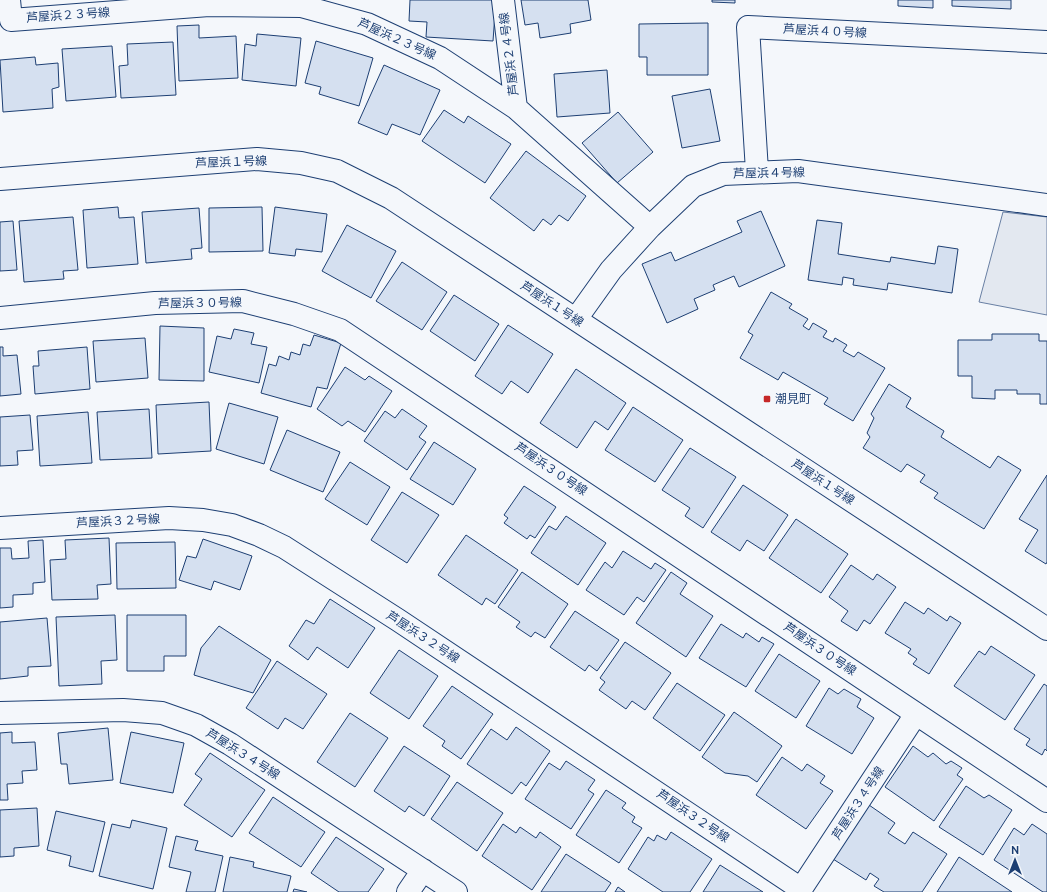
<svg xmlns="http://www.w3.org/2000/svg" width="1047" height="892" font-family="Ubuntu,'Noto Sans JP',sans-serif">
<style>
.parking{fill:#e3e8f0;stroke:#687fa3}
.building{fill:#d5e0f0;stroke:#1d3f73}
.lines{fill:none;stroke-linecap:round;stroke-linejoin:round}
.minor-casing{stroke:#1d3f73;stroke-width:24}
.tertiary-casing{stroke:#1d3f73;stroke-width:24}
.minor{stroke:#f4f7fb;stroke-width:22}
.tertiary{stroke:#f4f7fb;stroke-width:22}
.poi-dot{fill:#c62828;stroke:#f4f7fb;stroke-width:1.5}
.labels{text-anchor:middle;stroke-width:3;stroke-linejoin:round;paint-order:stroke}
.street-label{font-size:12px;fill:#1d3f73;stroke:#f4f7fb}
.poi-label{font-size:12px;fill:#1d3f73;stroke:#f4f7fb;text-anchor:start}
</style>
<rect width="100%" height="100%" fill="#f4f7fb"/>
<path class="parking" d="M1003,212l44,5v98l-68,-13z"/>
<path class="building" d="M410,0h86l-3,41 -67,-4 1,-15 -18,-1z
M521,0h67l3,20 -21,4 1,9 -31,5 -2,-15 -13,2z
M712,0h23v3l-23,-1z
M898,0h35v8l-35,-2z
M952,0h59v9l-59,-3z
M708,23v52h-61v-18h-8v-33z
M199,25v13l37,-2 2,42 -59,3 -2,-55z
M257,34l44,4 -5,48 -54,-6 3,-36 11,2z
M316,41l57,17 -14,48 -40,-12 2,-7 -16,-4z
M173,42l3,53 -55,3 -2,-32 9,-1 -1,-21z
M112,46l4,51 -50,4 -4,-52z
M35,57l1,8 22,-2 1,24 -7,2 1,19 -50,4 -3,-52z
M384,65l56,25 -20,45 -28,-11 -5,11 -29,-12z
M607,70l3,43 -53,4 -3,-43z
M710,89l10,52 -38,7 -10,-52z
M444,110l20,13 4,-7 43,28 -26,39 -63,-42z
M618,112l35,40 -36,31 -35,-40z
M526,151l60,45 -18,25 -9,-6 -8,10 -8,-6 -9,12 -44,-33z
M118,207l1,11 15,-1 4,47 -51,4 -4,-58z
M262,207l1,44 -54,1v-44z
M275,207l52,7 -5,38 -26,-3 -1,7 -26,-3z
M199,208l3,40 -11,1 1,10 -46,4 -4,-51z
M761,211l24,55 -46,21 -5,-11 -21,9 2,5 -21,9 4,10 -31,14 -25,-59 29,-12 4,9 67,-29 -5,-11z
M73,217l5,53 -15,1 1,8 -40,3 -5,-61z
M817,220l25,3 -4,31 52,8 1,-5 44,7 3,-18 20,3 -6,44 -64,-10 -1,7 -34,-5 1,-6 -11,-2 -1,8 -34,-5z
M13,221l4,49 -17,1v-49z
M347,225l49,26 -25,47 -49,-27z
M402,262l45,30 -25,38 -46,-29z
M771,292l21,12 -3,4 19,11 -5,7 6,4 4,-7 14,8 -4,6 10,5 2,-4 12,7 -4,6 11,6 4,-5 27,16 -32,53 -29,-17 4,-6 -45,-26 -5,8 -38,-22 13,-23 -5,-3z
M454,295l45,29 -24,37 -45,-30z
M508,325l45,29 -25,39 -17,-12 -9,13 -27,-18z
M160,326l44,2v53l-45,-1z
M234,329l20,4 -3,11 16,3 -8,36 -50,-11 8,-36 14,3z
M992,334h47v7h8v63h-7v-10h-23v-4h-22v9l-23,-1v-22h-14v-36h34z
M314,335l27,8 -14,46 -10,-2 -6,20 -50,-14 8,-29 7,2 3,-10 10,4 2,-8 9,3 3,-11 7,2z
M145,338l3,40 -52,4 -3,-41z
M0,347h3v9l14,-1 4,39 -21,2z
M87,347l3,42 -55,5 -2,-28h6l-1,-15z
M345,367l20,13 4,-4 23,15 -27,41 -17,-11 -6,5 -25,-17z
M576,369l50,34 -18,27 -13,-9 -18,27 -37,-25z
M889,384l22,14 -5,9 38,24 -3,6 49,31 8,-12 23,14 -37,59 -50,-31 4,-5 -18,-11 5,-7 -18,-11 -6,8 -38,-24 7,-11 -3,-4 7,-15 -3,-4z
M209,402l2,49 -53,3 -2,-49z
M229,403l49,14 -14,47 -48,-15z
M633,407l50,33 -28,42 -50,-32z
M149,409l3,49 -52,2 -3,-48z
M402,409l25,17 -8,11 7,5 -19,28 -43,-29 21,-30 10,7z
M88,412l4,51 -52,3 -3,-50z
M30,415l3,35 -16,1 1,14 -18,1v-49z
M287,430l53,22 -17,40 -53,-22z
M434,442l42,27 -23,36 -43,-26z
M690,448l46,29 -33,51 -18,-12 5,-8 -28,-18z
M350,462l40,25 -23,38 -42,-26z
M1047,475v87l-1,2 -21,-13 13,-21 -19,-11z
M743,485l45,30 -24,36 -17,-11 -7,11 -29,-19z
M524,486l32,21 -21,31 -5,-3 -3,4 -23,-16 4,-5 -4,-3z
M402,492l37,23 -32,48 -36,-23z
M566,516l40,27 -28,42 -47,-32 18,-27 7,4z
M796,519l52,35 -27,39 -52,-35z
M466,535l52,35 -23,34 -9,-6 -4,7 -44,-30z
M109,538l2,46 -14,1 1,14 -46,1 -2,-40 16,-1 -1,-19z
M203,539l49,17 -12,34 -26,-9 -3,9 -32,-10 8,-24 9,2z
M43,540l2,42 -12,1v11l-20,1v12l-13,1v-60h11l1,11 17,-1 -1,-17z
M175,542l1,46 -59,1 -1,-46z
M623,551l28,18 4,-6 11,7 -22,32 -7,-5 -13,18 -38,-25 19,-28 7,6z
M851,565l22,15 4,-6 19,13 -26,37 -6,-4 -7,11 -16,-10 7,-10 -19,-14z
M522,572l46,32 -23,34 -10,-6 -4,5 -15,-10 4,-5 -22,-15z
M671,572l16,11 -7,11 33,22 -27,41 -50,-34z
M330,599l45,29 -27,40 -31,-21 -9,13 -19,-14 17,-26 8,4z
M905,602l19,12 4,-6 19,13 3,-5 11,7 -32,51 -16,-10 4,-5 -9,-6 3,-4 -26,-16z
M575,611l44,29 -22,31 -8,-6 -4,6 -35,-24z
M115,615l2,45 -16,1 1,23 -43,2 -3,-69z
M127,615h59v41h-22v15h-37z
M47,618l4,48 -23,1v9l-28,3v-57z
M721,624l22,14 3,-5 13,9 3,-5 12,7 -28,43 -47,-29z
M219,626l52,34 -18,33 -59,-18 7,-27z
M625,642l46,31 -26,37 -13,-9 -6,8 -27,-19 6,-8 -5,-4z
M991,646l44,29 -30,45 -51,-34 25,-35 6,4z
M399,650l39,26 -29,43 -39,-26z
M779,654l41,27 -24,37 -41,-27z
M277,661l50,33 -24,35 -18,-11 -7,11 -32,-21z
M677,683l48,32 -25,36 -47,-33z
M1044,684l3,2v65l-2,-2 -3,6 -16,-10 4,-6 -16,-10z
M452,686l41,28 -32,45 -19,-13 3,-5 -22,-15z
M829,688l9,6 6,-5 17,10 -4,8 17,11 -22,36 -46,-28z
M734,712l48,34 -25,36 -9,-6 -23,-3 -23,-16z
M350,713l38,25 -33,49 -38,-25z
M516,727l34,24 -24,35 -5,-4 -9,12 -45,-30 24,-35 16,11z
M108,728l5,52 -44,4 -2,-20h-6l-3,-31z
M12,732v11l23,-1 2,28 -15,1 1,12 -16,1 1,16h-8v-67z
M131,732l53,11 -11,50 -53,-10z
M404,746l46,30 -26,40 -15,-10 -4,6 -31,-21z
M913,746l15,11 5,-4 13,11 5,-3 11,7 -5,7 6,4 -29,42 -49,-34z
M210,753l55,37 -33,47 -48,-32 18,-26 -7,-5z
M782,757l20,14 5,-7 18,12 -5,7 13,8 -27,38 -50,-34z
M566,761l29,19 -7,10 6,4 -23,35 -46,-30 24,-36 11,7z
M457,782l46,31 -26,38 -46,-32z
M966,786l18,12 5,-3 23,15 -29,45 -44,-28z
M606,790l20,13 -4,5 13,9 -3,5 10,6 -23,35 -43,-28z
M273,797l52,35 -24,35 -52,-34z
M869,805l26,18 -7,10 17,11 8,-12 34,22 -25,38h-38l-10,-6 5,-7 -9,-6 -4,7 -33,-21z
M37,808l2,38 -25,2v8l-14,1v-47z
M56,811l49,11 -12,50 -24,-6 2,-10 -24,-6z
M132,820l35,8 -14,61 -54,-13 13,-52 18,4z
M503,824l13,9 4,-6 16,11 4,-6 21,15 -29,43 -50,-34z
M1032,824l15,10v58h-4l-49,-32 20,-32 10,7z
M671,832l41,27 -22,33h-27l-35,-23 20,-32 6,4 3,-6 9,5z
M176,836l22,5 -3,9 28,6 -8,36h-29l5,-20 -22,-5z
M336,837l48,32 -16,23h-29l-28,-19z
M566,854l45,29 -6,9h-64z
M230,857l24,5 -1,5 38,9 -4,16h-64z
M959,857l53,35h-75z
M720,865l43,27h-60z
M618,887l7,5h-10z
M294,889l13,3h-14z"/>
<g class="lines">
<defs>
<path id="minor" d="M9,0l2,20 198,-15 92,1 66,18 73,34 76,50 134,119
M503,0l13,108
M757,171l-9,-144 299,15
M0,318l155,-15 88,-2 51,13 46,16 707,471
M576,319l35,-49 39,-43 43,-41 30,-12 75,-3 249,34
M0,528l169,-10 34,2 29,5 27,10 25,12 114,73 403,269
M0,713l123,-3 39,3 34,12 34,19 226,148
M408,892l15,-22
M799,892l117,-178"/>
<path id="tertiary" d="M0,179l257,-20 44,4 36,8 54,27 656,431"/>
</defs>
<use href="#minor" class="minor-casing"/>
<use href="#tertiary" class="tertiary-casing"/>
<use href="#minor" class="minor"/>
<use href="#tertiary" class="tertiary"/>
</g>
<rect class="poi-dot" x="763" y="395" width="8" height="8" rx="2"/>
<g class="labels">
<g class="street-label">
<text transform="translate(68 15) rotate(-4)" y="4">芦屋浜２３号線</text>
<text transform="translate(825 31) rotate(3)" y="4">芦屋浜４０号線</text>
<text transform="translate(397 39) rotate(24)" y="4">芦屋浜２３号線</text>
<text transform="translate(509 54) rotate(-97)" y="4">芦屋浜２４号線</text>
<text transform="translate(231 162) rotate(-2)" y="4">芦屋浜１号線</text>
<text transform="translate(769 173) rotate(-1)" y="4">芦屋浜４号線</text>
<text transform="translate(200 303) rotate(-1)" y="4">芦屋浜３０号線</text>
<text transform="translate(552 304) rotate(33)" y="4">芦屋浜１号線</text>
<text transform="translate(551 469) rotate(34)" y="4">芦屋浜３０号線</text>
<text transform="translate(823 482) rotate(33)" y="4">芦屋浜１号線</text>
<text transform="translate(118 521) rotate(-3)" y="4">芦屋浜３２号線</text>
<text transform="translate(423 637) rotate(33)" y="4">芦屋浜３２号線</text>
<text transform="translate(820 649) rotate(34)" y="4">芦屋浜３０号線</text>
<text transform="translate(243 754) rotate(32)" y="4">芦屋浜３４号線</text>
<text transform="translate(858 803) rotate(-57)" y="4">芦屋浜３４号線</text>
<text transform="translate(693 816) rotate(34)" y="4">芦屋浜３２号線</text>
</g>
<g class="poi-label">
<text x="775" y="403">潮見町</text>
</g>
</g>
<g transform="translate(1015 860)" stroke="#f4f7fb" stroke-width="3" paint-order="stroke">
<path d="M0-3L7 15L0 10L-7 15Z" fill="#1d3f73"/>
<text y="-6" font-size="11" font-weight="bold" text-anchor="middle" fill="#1d3f73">N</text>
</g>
</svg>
